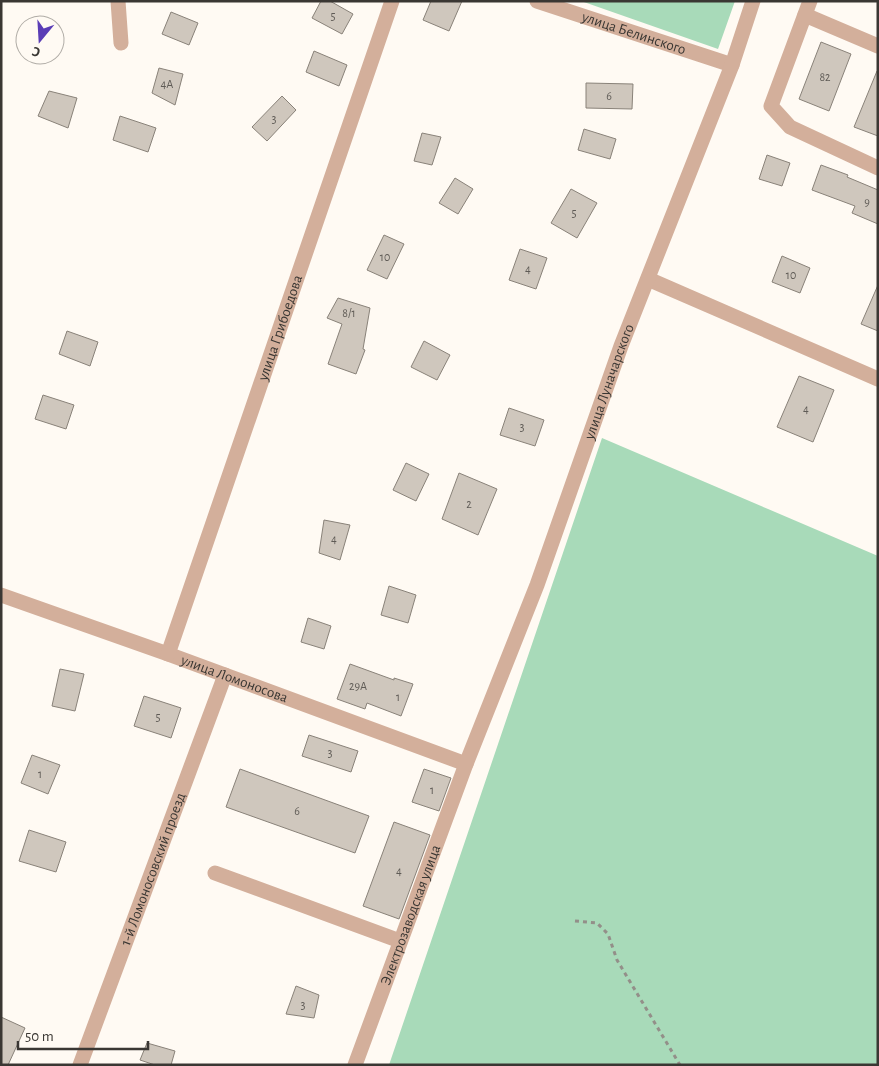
<svg xmlns="http://www.w3.org/2000/svg" width="879" height="1066" font-family="'Alegreya Sans',sans-serif">
<style>
.green{fill:#a8dab9}
.building{fill:#cfc7bd;stroke:#898279}
.lines{fill:none;stroke-linecap:round;stroke-linejoin:round}
.path{stroke:#938f89;stroke-width:3;stroke-dasharray:4 4;stroke-linecap:butt}
.minor{stroke:#d3af9b;stroke-width:15}
.labels{text-anchor:middle;stroke-width:4.5;stroke-linejoin:round;paint-order:stroke}
.number-label{font-size:12px;fill:#5f5b56}
.street-label{font-size:15px;fill:#3a3733;stroke:#fffaf3}
</style>
<rect width="100%" height="100%" fill="#fffaf3"/>
<path class="green" d="M581,1h154l-17,48z
M602,438l276,118v509h-489z"/>
<path class="building" d="M321,1h9l23,13 -11,20 -30,-16z
M431,1h31l-13,30 -26,-11z
M171,12l27,11 -9,22 -27,-11z
M821,42l30,12 -22,57 -30,-12z
M314,51l33,14 -8,21 -33,-14z
M159,68l24,6 -8,31 -23,-12z
M877,71h1v65l-24,-9z
M586,83l47,1 -1,25 -46,-1z
M49,91l28,7 -9,30 -30,-12z
M282,96l14,14 -29,31 -15,-14z
M120,116l36,12 -8,24 -35,-12z
M584,129l32,10 -6,20 -32,-9z
M422,133l19,4 -9,28 -18,-4z
M767,155l23,8 -8,23 -23,-7z
M821,165l27,10 -1,2 31,13v34l-26,-11 3,-7 -43,-16z
M455,178l18,11 -15,25 -19,-11z
M571,189l26,14 -20,35 -26,-15z
M384,235l20,9 -17,35 -20,-9z
M520,249l27,9 -11,31 -27,-9z
M782,256l28,12 -10,25 -28,-11z
M878,285v46l-17,-7z
M338,298l32,10 -7,41 2,1 -9,24 -28,-10 14,-40 -15,-6z
M67,331l31,11 -8,24 -31,-12z
M424,341l26,14 -13,25 -26,-13z
M799,376l35,14 -21,52 -36,-15z
M43,395l31,10 -8,24 -31,-10z
M509,408l35,12 -9,26 -35,-11z
M406,463l23,11 -13,27 -23,-11z
M459,473l38,16 -19,46 -36,-16z
M324,520l26,5 -10,35 -21,-7z
M389,586l27,9 -8,28 -27,-8z
M308,618l23,8 -7,23 -23,-7z
M350,664l44,16v-2l19,6 -12,32 -34,-13 -2,6 -28,-10z
M60,669l24,5 -9,37 -23,-5z
M144,696l37,12 -10,30 -37,-12z
M309,735l49,16 -7,21 -49,-16z
M32,755l28,10 -12,29 -27,-11z
M240,769l129,47 -14,37 -129,-46z
M424,769l27,9 -12,33 -27,-9z
M394,822l36,13 -31,84 -36,-13z
M29,830l37,12 -10,30 -37,-11z
M296,986l23,9 -5,23 -28,-4z
M1,1017l24,11 -17,37h-7z
M147,1043l28,8 -4,14h-16l-15,-5z"/>
<g class="lines">
<path class="path" d="M575,921l22,2 11,11 9,26 63,105"/>
<g class="minor">
<path d="M118,1l3,42"/>
<path id="s1" d="M537,1l195,64"/>
<path d="M810,1l-39,105 19,21 88,41"/>
<path d="M805,15l73,31"/>
<path d="M648,279l230,100"/>
<path id="s2" d="M1,595l167,59 298,110"/>
<path id="s3" d="M168,654l224,-653"/>
<path d="M215,873l185,68"/>
<path id="s4" d="M80,1065l145,-390"/>
<path id="s5" d="M355,1065l111,-301 71,-179 84,-239 111,-281 21,-64"/>
</g>
</g>
<g class="labels">
<g class="number-label">
<text x="333" y="20">5</text>
<text x="825" y="81">82</text>
<text x="167" y="88">4А</text>
<text x="609" y="100">6</text>
<text x="274" y="123">3</text>
<text x="867" y="206">9</text>
<text x="574" y="217">5</text>
<text x="385" y="261">10</text>
<text x="528" y="273">4</text>
<text x="791" y="279">10</text>
<text x="349" y="317">8/1</text>
<text x="806" y="413">4</text>
<text x="522" y="431">3</text>
<text x="469" y="508">2</text>
<text x="334" y="543">4</text>
<text x="358" y="690">29А</text>
<text x="398" y="701">1</text>
<text x="158" y="721">5</text>
<text x="330" y="757">3</text>
<text x="40" y="778">1</text>
<text x="432" y="794">1</text>
<text x="297" y="815">6</text>
<text x="399" y="875">4</text>
<text x="303" y="1009">3</text>
</g>
<g class="street-label">
<text dy="5" stroke="none"><textPath href="#s1" startOffset="102">улица Белинского</textPath></text>
<text dy="5" stroke="none"><textPath href="#s3" startOffset="345">улица Грибоедова</textPath></text>
<text dy="5" stroke="none"><textPath href="#s5" startOffset="729">улица Луначарского</textPath></text>
<text dy="5" stroke="none"><textPath href="#s2" startOffset="248">улица Ломоносова</textPath></text>
<text dy="5" stroke="none"><textPath href="#s4" startOffset="209">1-й Ломоносовский проезд</textPath></text>
<text dy="5" stroke="none"><textPath href="#s5" startOffset="160">Электрозаводская улица</textPath></text>
</g>
</g>
<rect width="879" height="1066" fill="none" stroke="#3a3733" stroke-width="5"/>
<g transform="translate(40 40) rotate(198)"><circle r="24" fill="#fffaf3" stroke="#b0aca6"/>
<path d="M0-4L9 19L0 12L-9 19Z" fill="#5a3db6"/>
<text y="-8" font-size="14" font-weight="bold" text-anchor="middle" fill="#3a3733">С</text>
</g>
<path d="M18 1041v8h130v-8" fill="none" stroke="#3a3733" stroke-width="2.5"/>
<text x="25" y="1041" font-size="15" fill="#3a3733" stroke="#fffaf3" stroke-width="4" paint-order="stroke">50 m</text>
</svg>
